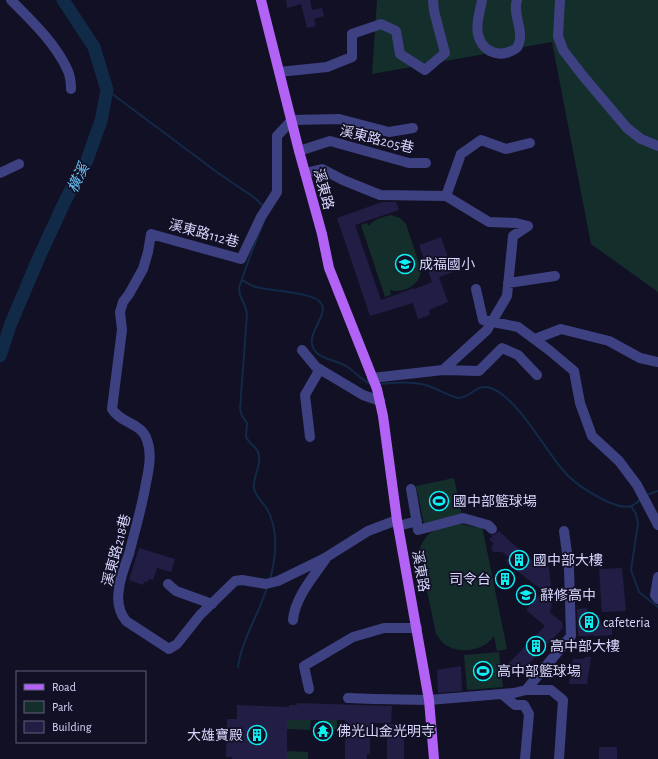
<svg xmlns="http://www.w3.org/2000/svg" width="658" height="759" font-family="'Alegreya Sans','Noto Sans TC',sans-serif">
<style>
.green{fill:#142e2b}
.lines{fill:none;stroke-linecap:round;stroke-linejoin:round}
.stream{stroke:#112a48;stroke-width:2}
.river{stroke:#112a48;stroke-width:13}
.building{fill:#221d44}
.minor{stroke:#3e4181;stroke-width:10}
.major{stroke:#b263f6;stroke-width:10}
.labels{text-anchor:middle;stroke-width:3.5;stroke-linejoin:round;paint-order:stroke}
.street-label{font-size:14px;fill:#d7d6fd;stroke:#121025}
.poi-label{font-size:14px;fill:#d7d6fd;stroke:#121025;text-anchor:start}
.water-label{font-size:15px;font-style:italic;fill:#6ac2f7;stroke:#121025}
</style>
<rect width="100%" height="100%" fill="#121025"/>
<path class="green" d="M377,0h281v292l-67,-48 -39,-202 -180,32z
M391,215l9,3 6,6 15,45c0,16 -17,25 -31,21l1,5 -6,2 -24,-72 6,-2 2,3c4,-7 14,-9 22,-11z
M454,478l8,38 -38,8 -8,-38z
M456,523c10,1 17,6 26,3l25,123 -10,2 -3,-15c-10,16 -38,19 -52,6 -2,-2 -4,-6 -6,-8l-17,-83c8,-22 16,-21 37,-28z
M499,652l4,35 -36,3 -3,-35z
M287,719l24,1 -1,10 -23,-1z
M323,720h14v9h-14z
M287,751l21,1v7h-21z"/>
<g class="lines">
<path class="stream" d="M107,90l111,83 37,25 9,9
M264,221l-15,38 -10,29 1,7 5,11 2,8 -7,95 2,7 5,7 -1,14c3,6 9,9 12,15 5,12 -6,25 -4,37 2,8 9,13 13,20 12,21 9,49 3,70
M242,280c4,2 9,6 14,7 14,4 53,5 63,14 15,13 -21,36 -1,53 8,6 20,7 28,12 9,5 15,15 25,18
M379,384c16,-1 31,-3 47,1 11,4 21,10 32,13 14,0 17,-15 33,-10 25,9 53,59 70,80 11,14 25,23 41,31 8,4 21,10 29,7 4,-1 7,-5 10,-7
M647,495l11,-4
M631,506l5,8 2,9 -7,47 8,22 19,15
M238,667c4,-29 21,-52 29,-80"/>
<path class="river" d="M0,356l11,-33 29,-68 26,-56 21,-39 14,-39 6,-31 -13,-43 -31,-47"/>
</g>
<path class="building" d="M286,0h24l2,10 10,-2 2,8 -10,3 2,7 -9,2 -6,-24 -14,4z
M382,202h14l3,8 -44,15 26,75 33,-12 1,1 17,-7 -13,-37 22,-8 12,35 -14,5 9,25 -19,8 1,5 -12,4 -5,-16 -43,13 -33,-98z
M499,531l36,33 6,-5 8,8 2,18 -8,6 -35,-27 -2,-3 3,-4 -7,-5h-9l-2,-5 3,-3 -5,-5 3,-2 -1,-2h3z
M139,548l36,11 -4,13 -14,-4 -4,12 -4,-1 -1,3 -3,-1 -2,4 -14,-5z
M622,568l4,43 -24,1 -3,-43z
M508,571l3,17 -8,1v-4h-2l-2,-12z
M542,592l10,10 -2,11 12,9 1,6 -44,46 -11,-10 37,-38 -19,-16z
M587,608l1,7h11l2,9 11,1v10l-17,1 -3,-1 -4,1h-10l-1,-27z
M585,657h6l-4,27h-18l4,-25h11z
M461,666l1,25 -24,2 -1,-23z
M297,703l95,3 -1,17h-21v31h-3v5h-22v-39h-58v39h-55v-2h-6l1,-38h10v-14l52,2v-2h8z
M387,724h17v35h-17z
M599,747h18v12h-18z"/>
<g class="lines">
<path class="minor" d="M11,0c21,21 45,44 57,71 2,5 3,13 3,18
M482,0c-2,12 -8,28 -2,40 5,12 20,17 31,11 3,-1 6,-2 7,-5 7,-15 -6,-31 -1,-46
M560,0l-2,36 5,14 20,26 44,52 14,11 17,7
M279,72l48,-5 25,-10v-23l29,-10 15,7 4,23 25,16 20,-17 -11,-42 -1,-11
M299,151l31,-10 79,22h17
M0,173l19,-9
M305,173l17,-4 21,11 37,15 66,1 43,26 27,1 12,3 -15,10 -6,60 -20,34 -44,40 -71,8
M446,196l15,-42 20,-14 25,9 24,-6
M508,283l47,-7
M476,289l7,31 35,7 31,23 25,21 6,32 12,33 27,25 18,24 21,40
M535,339l26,-10 48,12 31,17 18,4
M302,350l14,17 47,28 17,6
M443,370l36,1 23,-23 16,7 19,20
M310,437l-5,-42 15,-26
M411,489l7,41 45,-12 25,7 4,4
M397,520l-29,11 -43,27 -47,23 -12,3 -24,-4 -7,1 -35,34 -23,29 -8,5 -43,-28c-7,-9 -9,-21 -7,-32 1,-11 6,-24 10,-35 6,-24 13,-47 17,-71 3,-14 6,-29 1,-43 -5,-17 -27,-17 -35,-31l10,-79 -2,-18 3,-10 6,-8 14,-25 5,-17 3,-18 90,25 20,-42 16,-25v-56l15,-16 47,-1 50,13 24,-4
M398,526l19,-5
M658,577l-3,18 3,4
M168,584l8,7 36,13
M293,620c2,-23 21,-44 34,-63
M309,689l-5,-23 49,-29 31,-9h33
M526,690h25l12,10 -4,59
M502,694l13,11h9l5,9 -4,45
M348,698l26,1 55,1 85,-7 12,-3 45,-54 -2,-68 -5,-37"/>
<path class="major" d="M261,0l38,151 23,83 7,34 48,121 6,27 14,104 32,180 5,59"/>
</g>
<defs>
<symbol id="school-ring" viewBox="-11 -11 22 22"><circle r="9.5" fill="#121025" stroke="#0deff1" stroke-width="1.5"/><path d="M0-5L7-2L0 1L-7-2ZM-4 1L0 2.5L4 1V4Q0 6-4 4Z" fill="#0deff1"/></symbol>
<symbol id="stadium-ring" viewBox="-11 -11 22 22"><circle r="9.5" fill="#121025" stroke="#0deff1" stroke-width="1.5"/><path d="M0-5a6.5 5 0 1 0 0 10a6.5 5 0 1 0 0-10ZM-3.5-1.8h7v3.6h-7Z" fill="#0deff1"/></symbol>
<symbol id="building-ring" viewBox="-11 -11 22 22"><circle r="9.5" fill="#121025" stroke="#0deff1" stroke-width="1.5"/><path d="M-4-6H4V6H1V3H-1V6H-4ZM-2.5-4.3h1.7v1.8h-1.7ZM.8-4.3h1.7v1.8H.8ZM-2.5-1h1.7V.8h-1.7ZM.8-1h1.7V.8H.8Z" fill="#0deff1"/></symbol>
<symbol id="temple-ring" viewBox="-11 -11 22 22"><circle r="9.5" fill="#121025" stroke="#0deff1" stroke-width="1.5"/><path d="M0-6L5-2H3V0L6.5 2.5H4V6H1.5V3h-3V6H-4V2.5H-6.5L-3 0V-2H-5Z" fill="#0deff1"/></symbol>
</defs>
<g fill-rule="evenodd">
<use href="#school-ring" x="394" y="253" width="22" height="22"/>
<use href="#stadium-ring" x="428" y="490" width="22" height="22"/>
<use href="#building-ring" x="508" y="549" width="22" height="22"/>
<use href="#building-ring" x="494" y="568" width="22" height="22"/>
<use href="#school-ring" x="515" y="584" width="22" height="22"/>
<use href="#building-ring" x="578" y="611" width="22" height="22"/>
<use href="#building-ring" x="525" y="635" width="22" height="22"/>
<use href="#stadium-ring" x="472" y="660" width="22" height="22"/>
<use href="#temple-ring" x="312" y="720" width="22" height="22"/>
<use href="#building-ring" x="246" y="724" width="22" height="22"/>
</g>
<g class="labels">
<g class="street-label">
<text transform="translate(377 139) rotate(14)" y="5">溪東路205巷</text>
<text transform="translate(324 189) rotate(75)" y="5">溪東路</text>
<text transform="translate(204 233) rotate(15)" y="5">溪東路112巷</text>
<text transform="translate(116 550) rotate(-75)" y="5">溪東路218巷</text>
<text transform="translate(421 571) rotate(80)" y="5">溪東路</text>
</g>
<g class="poi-label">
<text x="419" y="269">成福國小</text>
<text x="453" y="506">國中部籃球場</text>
<text x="533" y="565">國中部大樓</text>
<text x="491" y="584" text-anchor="end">司令台</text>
<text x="540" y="600">辭修高中</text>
<text x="603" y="627">cafeteria</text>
<text x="550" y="651">高中部大樓</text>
<text x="497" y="676">高中部籃球場</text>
<text x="337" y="736">佛光山金光明寺</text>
<text x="243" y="740" text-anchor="end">大雄寶殿</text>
</g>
<g class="water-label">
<text transform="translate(78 178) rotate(-64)" y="5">橫溪</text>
</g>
</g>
<rect x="16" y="671" width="130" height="72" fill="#121025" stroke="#615f7b"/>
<rect x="24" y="684" width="20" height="6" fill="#b263f6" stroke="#615f7b"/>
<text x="52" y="691" font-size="12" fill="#d7d6fd">Road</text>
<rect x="24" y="701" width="20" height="12" fill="#142e2b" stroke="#615f7b"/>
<text x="52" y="711" font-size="12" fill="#d7d6fd">Park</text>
<rect x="24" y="721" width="20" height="12" fill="#221d44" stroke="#615f7b"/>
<text x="52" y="731" font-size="12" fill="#d7d6fd">Building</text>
</svg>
